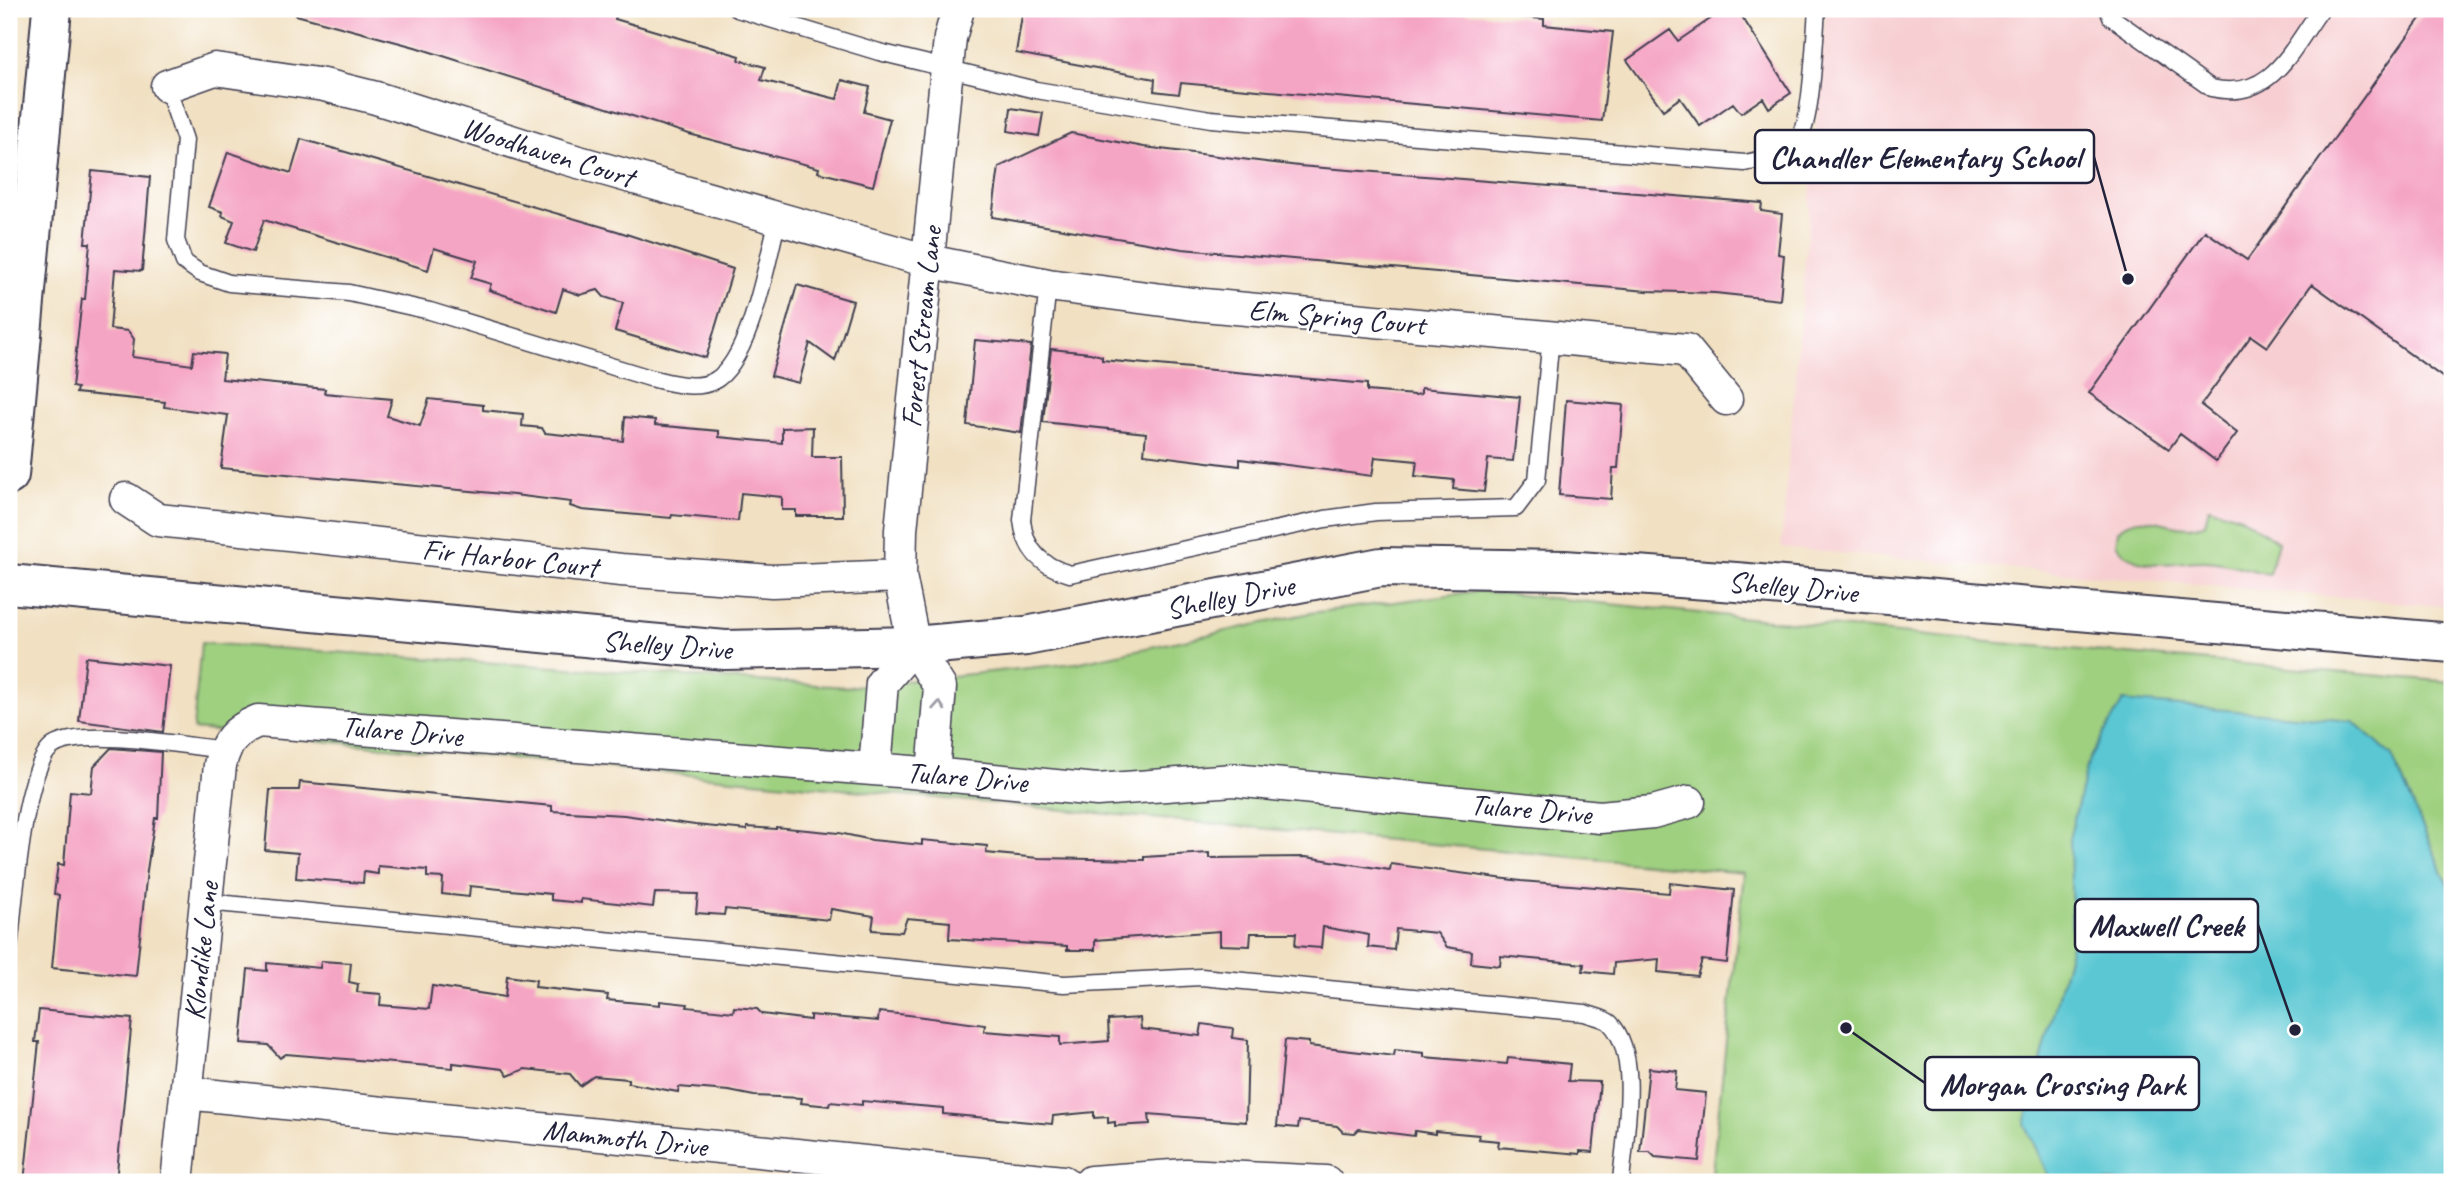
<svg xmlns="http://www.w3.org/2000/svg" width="2461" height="1191" font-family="Caveat,sans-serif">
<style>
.built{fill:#f7cfd2}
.green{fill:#9fd080;stroke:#60795e;stroke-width:2}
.water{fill:#5ac7d3;stroke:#3e7487;stroke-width:2}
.building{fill:#f5a5c4}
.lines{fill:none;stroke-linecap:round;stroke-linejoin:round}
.service-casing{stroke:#413e4f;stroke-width:19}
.minor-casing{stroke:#413e4f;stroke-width:35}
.tertiary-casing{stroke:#413e4f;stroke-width:42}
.service{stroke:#fff;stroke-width:16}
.minor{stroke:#fff;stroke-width:32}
.tertiary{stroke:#fff;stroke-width:38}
.oneway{stroke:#9c9ca7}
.labels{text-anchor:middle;stroke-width:5;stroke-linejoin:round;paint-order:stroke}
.street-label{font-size:30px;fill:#22223b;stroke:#fff}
.leader{fill:none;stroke:#22223b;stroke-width:2.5}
.callout-dot{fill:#22223b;stroke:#fff;stroke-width:2.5}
.callout{fill:#fff;stroke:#22223b;stroke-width:2.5}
.callout-label{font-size:32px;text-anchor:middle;font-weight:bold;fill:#22223b}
</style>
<rect width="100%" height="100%" fill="#fff"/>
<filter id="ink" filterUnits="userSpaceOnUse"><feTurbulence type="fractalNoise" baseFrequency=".0143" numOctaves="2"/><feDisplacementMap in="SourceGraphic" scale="14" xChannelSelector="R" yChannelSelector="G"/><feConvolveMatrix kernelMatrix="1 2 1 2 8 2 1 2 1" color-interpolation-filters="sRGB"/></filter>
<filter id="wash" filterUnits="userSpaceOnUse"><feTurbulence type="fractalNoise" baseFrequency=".00686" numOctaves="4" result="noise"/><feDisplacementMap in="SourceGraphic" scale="28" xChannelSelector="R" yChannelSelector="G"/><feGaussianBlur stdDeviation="1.57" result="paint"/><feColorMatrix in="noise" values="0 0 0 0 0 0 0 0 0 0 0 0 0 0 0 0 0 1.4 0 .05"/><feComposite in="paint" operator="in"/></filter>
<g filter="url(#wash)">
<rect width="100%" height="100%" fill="#f1e0c1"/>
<path class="built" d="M1826,9h626v598l-671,-59z"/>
<path class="green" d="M2209,507l32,10 37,25 -9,32c-21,-4 -44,-13 -66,-13 -30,0 -66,13 -87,-17l2,-13c27,-28 57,7 87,-8z
M1479,591l510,51 463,40v500h-741l33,-309 -1551,-144 8,-86 646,44 229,-24 234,-50z"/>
<path class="water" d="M2123,701l230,20 39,35 60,138v288h-401l-26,-58 47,-183 -2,-106 19,-76z"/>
<g id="blocks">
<path class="building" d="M297,9h321l-3,10 125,37 -1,4 26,7 -4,13 76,19 5,-19 28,7 -6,25 26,7 -17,67 -55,-14 1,-4 -130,-34 -274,-87 -119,-32z
M1023,9h399l122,10v6l69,7 -11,89 -421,-38 -2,11 -25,-3 1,-12 -139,-26z
M1725,9h12l54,84 -22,15 -6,-10 -22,15 -8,-10 -33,23 -20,-28 -17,12 -36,-50 43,-30 8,11z
M2427,9h25v375l-140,-100 -45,63 -16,-11 -50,69 36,28 -21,28 -36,-27 -11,15 -80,-56 116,-162 42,29z
M1011,108l32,5 -4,23 -31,-5z
M1071,133l73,14 155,19 463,37 -1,8 21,3 -4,40 6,1 -4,45 -65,-7 -68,-2 -465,-42 -190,-32 7,-50z
M301,139l316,92 116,38 -27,89 -91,-27 8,-28 -19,-6 -6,-7 -18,5 -17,-6 -7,23 -67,-22 2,-6 -20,-6 6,-17 -43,-13 -6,22 -164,-50 -11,32 -27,-9 8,-22 -12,-5 1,-4 -14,-5 19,-55 63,21z
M92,171l58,6 -8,94 -27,-2 -5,60 18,2 6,8 -2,18 60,8 2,-14 31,3 -3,25 103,10 -1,4 68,6 -5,17 33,10 9,-27 54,6v5l40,4 -1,12 20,2 3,5 78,8 2,-24 30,3v5l64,6v6l63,6v-15l31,-1 -1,30h30l1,59h-47v-6h-14v-13l-41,-4 -3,28 -66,-6 -1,3 -89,-8 -12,-4 1,-4 -57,-7 -293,-27 7,-53 -64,-8 1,-5 -89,-9 1,-5 -5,-1 10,-88h3l5,-56h-5z
M797,285l56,16 -18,60 -25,-18 -11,40 -28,-7z
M975,340l56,5 -10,88 -54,-8z
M1051,349l39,4 12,3v4l265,24v7l48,4 6,-1v-6l99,9 -7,64 -25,-2 -4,33 -31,-3 1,-9 -39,-4 2,-15 -42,-4 -3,19 -132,-17v7l-96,-12 2,-21 -103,-11z
M1566,400l57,5 -5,63h-5l-2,31 -52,-4z
M86,657l84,9 -7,66 -84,-11z
M111,748l50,4 -3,66h-3l-8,52 -11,106 -84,-8 7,-73 -5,-1 4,-30 6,1 6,-74 21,2 3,-27z
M300,782l252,24v5l72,4 71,10 52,5v-3l29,2v-2l63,6 33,7 50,5v-5l65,6 -1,7 52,5 106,2v-3l65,-4v5l97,-1 84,13 1,-6 130,17 148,12 1,-10 64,7 -7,73 -25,-3 -5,16 -39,-4 1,-13 -45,4 -1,11 -30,-3 1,-7 -83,-8 -1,10 -29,-3 1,-12 -25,-4 -10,-14 -41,-4 -2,21 -26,-3 1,-12 -46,-8 -2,21 -26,-2 1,-13h-45l-1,13 -30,-1v-14l-125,9v10h-28v-4l-118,-7 1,-17 -43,-4 -5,14 -30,-2 2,-14 -43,-7 -2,11 -104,-11 -1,6 -28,-2 2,-19 -43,-1 -2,14 -72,-8v4l-30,-3v-6l-81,-8 -1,11 -27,-3 1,-16 -16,-1v-7l-49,-4v8l-14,-2 -1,11 -67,-5 2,-25 -33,-3 5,-60h29z
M321,961l30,2 -2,19 9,2 -1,8 24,2 -1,11 49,4 3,-23 73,11 2,-21 29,4 -1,7 73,8 -1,5 53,5v-4l28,3 -1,3 46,5 1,-5 23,2 5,5 48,6v-5l68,6 1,-9 29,3 77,10 -1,6 76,6v8l49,-4 -1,-21 32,-2 1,11 59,7 2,-12 31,4 -1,10 16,2 -2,82 -97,-8 1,10 -35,2v-4l-7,1v-6l-14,1v-6l-41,4 -1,8 -109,-10v-6l-81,-7v4l-32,-3 -1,4 -28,-3 1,-5 -48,-2 -25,-5 -50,-4 -1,5 -50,-9v-4l-34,-3 -14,10 -10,-12 -45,-5 -17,7 -5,-7 -50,-6v5l-167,-14 -6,4 -12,-13 -27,-2 7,-74 19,2v-8l53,5z
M39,1010l93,9 -16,163h-92l15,-140h-4z
M1285,1040l24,2v4l85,10 1,-6 29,3v4l83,7 1,-6 62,6 -2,17 32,1 -7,70 -13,-1v3l-82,-7 1,-6 -21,-2 1,-4 -44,-4v3l-20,-3 -1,5 -55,-7 -4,4 -12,-1 -6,-6 -38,-5 -1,7 -21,-2z
M1649,1068l28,3 -2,19 31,3 -7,68 -44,-4 -5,-5h-10z"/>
</g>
</g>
<g filter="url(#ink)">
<use href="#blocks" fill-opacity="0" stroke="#413e4f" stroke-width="2"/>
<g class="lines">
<defs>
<path id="service" d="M737,9l142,43 157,38 175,29 534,44c21,-4 38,-8 54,-25 13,-14 16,-106 18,-129
M2108,9l3,8 100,71c60,14 80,-38 110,-79
M167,86l18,54 -9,100 8,22 16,11 29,10 120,10 81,18 220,67c19,4 45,13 64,3 37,-20 53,-121 64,-162
M1048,285l-26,235c3,30 19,46 48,54l255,-55 51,-7 140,-4 21,-28 14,-143
M206,902l858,82 137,-7 384,36c7,3 20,5 25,10 32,32 14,116 11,159
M9,948c5,-39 14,-182 44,-202 28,-19 135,0 171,4"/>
<path id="minor" d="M167,86l48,-17 109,16 52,13 185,59 367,104 120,24 145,19 493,46 40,49
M126,499l32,21 463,50 151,11 128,-5
M875,769l7,-86 32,-37
M933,774l7,-87 -26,-41 -14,-70 1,-46 49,-492 8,-29
M186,1093l877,89
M177,1182l43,-417c5,-23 16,-35 38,-44l653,51 186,18 137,-10 366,37 53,-5 36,-10
M1091,1182l95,-7 140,7"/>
<path id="tertiary" d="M9,475l43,-466
M9,584l716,66 189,-4 112,-10 355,-69 183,3 172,12 716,61"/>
</defs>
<use href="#service" class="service-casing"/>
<use href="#minor" class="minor-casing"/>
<use href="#tertiary" class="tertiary-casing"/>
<use href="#service" class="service"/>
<use href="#minor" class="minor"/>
<use href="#tertiary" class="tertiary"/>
</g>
<defs><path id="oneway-chevron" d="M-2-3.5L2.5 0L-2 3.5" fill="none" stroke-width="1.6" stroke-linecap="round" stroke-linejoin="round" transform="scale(1.75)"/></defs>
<use class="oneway" href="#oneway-chevron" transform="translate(939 706) rotate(-86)"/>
</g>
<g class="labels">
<g class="street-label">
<text transform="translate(548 152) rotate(17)" y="10">Woodhaven Court</text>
<text transform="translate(1337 317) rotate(5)" y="10">Elm Spring Court</text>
<text transform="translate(921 327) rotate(-84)" y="10">Forest Stream Lane</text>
<text transform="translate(510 558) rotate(6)" y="10">Fir Harbor Court</text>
<text transform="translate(1793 587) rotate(5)" y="10">Shelley Drive</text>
<text transform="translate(1230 597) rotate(-11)" y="10">Shelley Drive</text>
<text transform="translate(667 645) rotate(4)" y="10">Shelley Drive</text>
<text transform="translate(402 731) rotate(5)" y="10">Tulare Drive</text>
<text transform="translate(967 777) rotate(5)" y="10">Tulare Drive</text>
<text transform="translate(1531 809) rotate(5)" y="10">Tulare Drive</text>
<text transform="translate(201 951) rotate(-84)" y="10">Klondike Lane</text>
<text transform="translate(625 1138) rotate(6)" y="10">Mammoth Drive</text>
</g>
</g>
<path class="leader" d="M2128 279L2094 157M2295 1030L2258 925M1846 1028L1925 1083"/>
<g class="callout-dot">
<circle cx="2128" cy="279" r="7"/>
<circle cx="2295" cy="1030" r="7"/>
<circle cx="1846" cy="1028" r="7"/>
</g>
<g class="callout">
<rect x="1755" y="130" width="339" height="53" rx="7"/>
<rect x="2075" y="899" width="183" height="53" rx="7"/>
<rect x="1925" y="1057" width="274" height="53" rx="7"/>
</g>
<g class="callout-label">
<text x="1925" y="168">Chandler Elementary School</text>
<text x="2166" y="936">Maxwell Creek</text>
<text x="2062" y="1095">Morgan Crossing Park</text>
</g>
<rect width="2461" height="1191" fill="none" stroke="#fff" stroke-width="35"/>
</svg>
